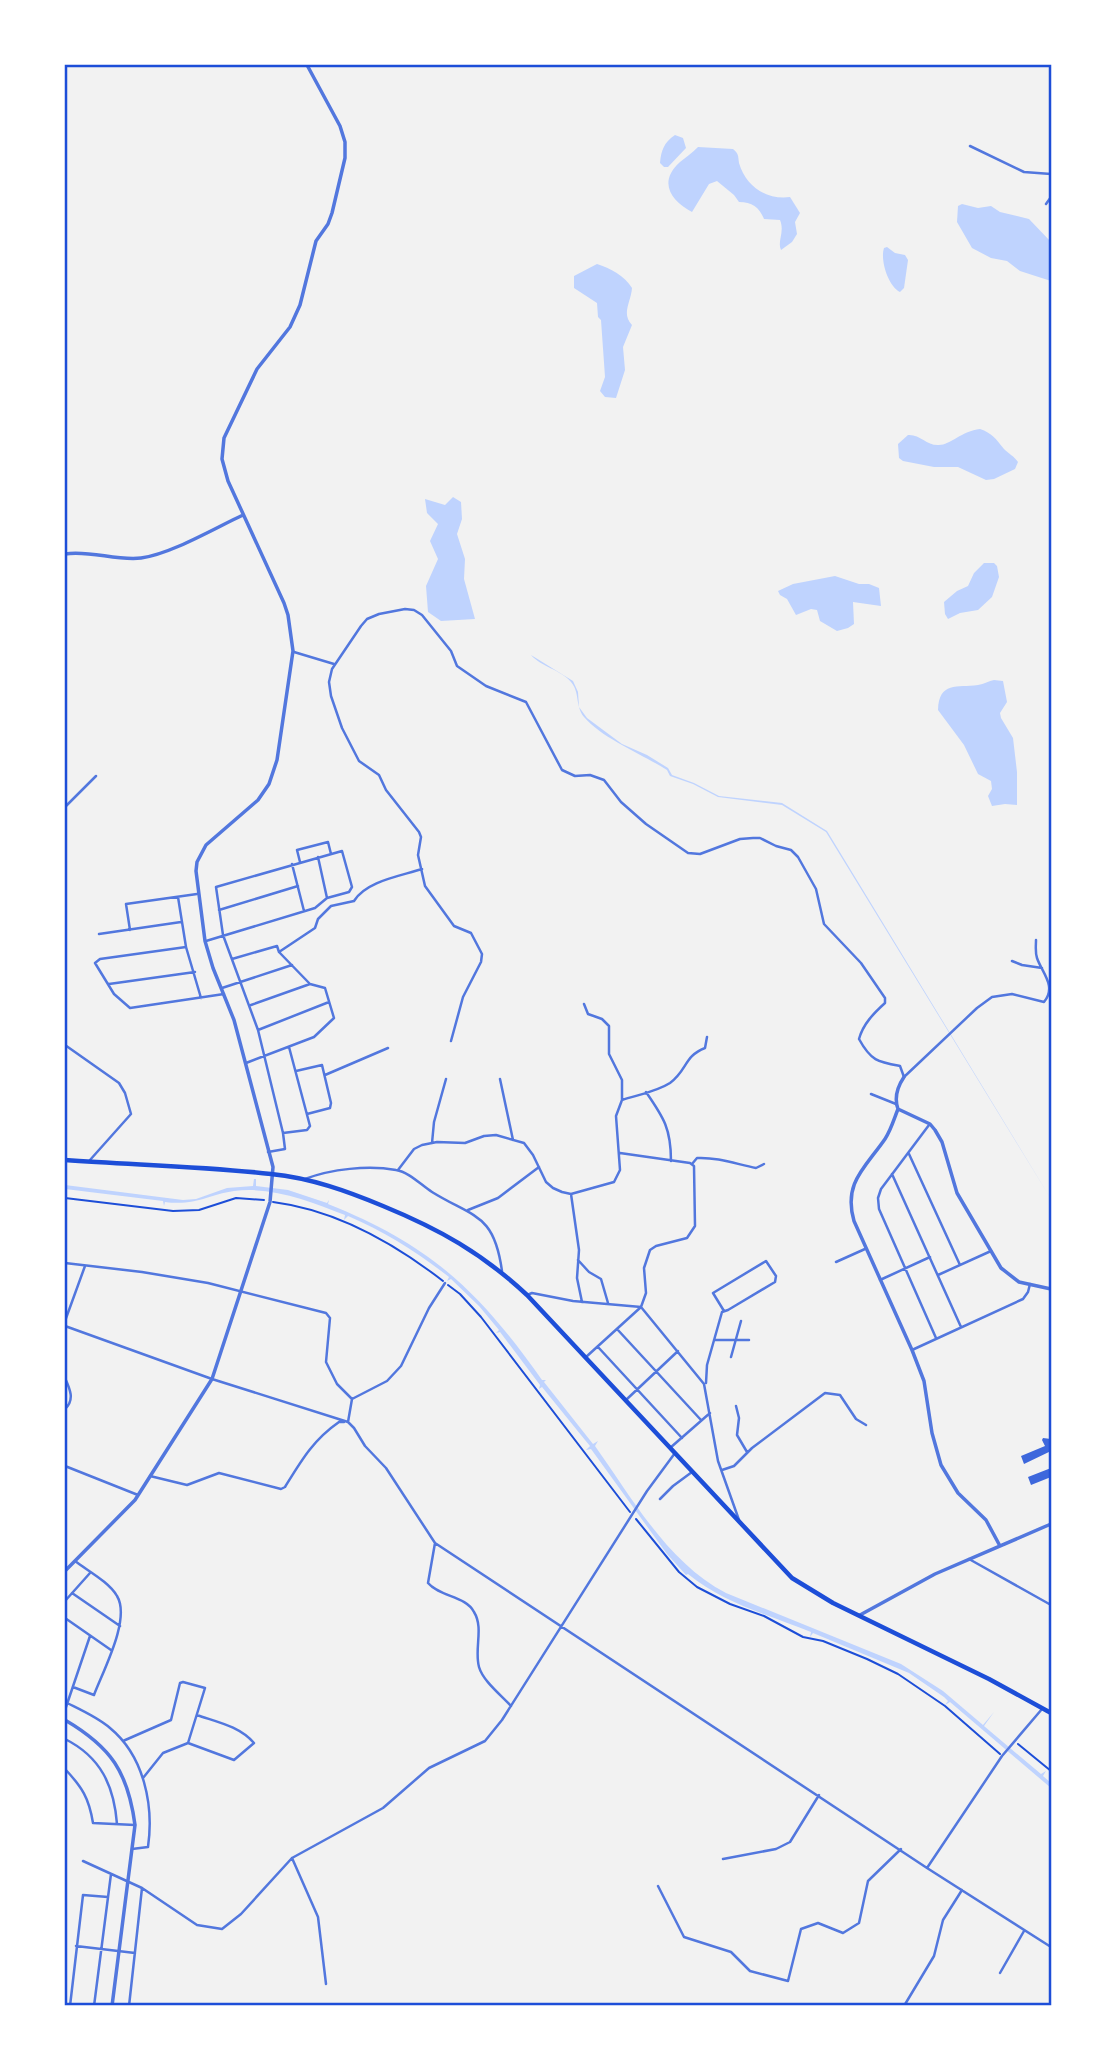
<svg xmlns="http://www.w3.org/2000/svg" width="1116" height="2071" font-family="Barlow,sans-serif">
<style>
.water{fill:#bfd3fe}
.building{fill:#3d67dc}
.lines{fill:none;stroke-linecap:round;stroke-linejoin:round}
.path{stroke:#1d4ed8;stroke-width:2}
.minor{stroke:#5277de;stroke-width:2.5}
.tertiary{stroke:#5277de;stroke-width:3.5}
.primary{stroke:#1d4ed8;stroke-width:4.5}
.neatline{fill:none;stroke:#1d4ed8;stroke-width:2.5}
</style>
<rect width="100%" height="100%" fill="#f2f2f2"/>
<path class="water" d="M675,135l8,3 3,10 -18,19h-4l-4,-4c1,-12 4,-21 15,-28z
M698,147l35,2c6,5 5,7 6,14 7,24 28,37 51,34l10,16 -5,9 2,12 -5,8 -11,8c-4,-9 4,-18 -1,-30l-16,-1c-5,-12 -12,-17 -25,-17l-5,-7 -17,-14 -8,3 -17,28c-20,-11 -35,-29 -12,-50 6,-5 12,-9 18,-15z
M962,204l16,4 13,-2 9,6 29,7 22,23v39l-31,-10 -13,-10 -16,-3 -19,-10 -15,-26 1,-16z
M887,247l8,6 10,2 3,5 -4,28 -4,4c-12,-6 -20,-32 -16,-44z
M597,264c13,4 28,12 35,24 -1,14 -11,26 0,37l-9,22 2,23 -9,28 -11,-1 -5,-6 5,-14 -4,-57 -3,-3 -1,-14 -23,-15v-12z
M980,429c12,4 16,10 24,20 5,5 10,7 14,13l-3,7 -21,10 -8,1 -28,-13h-24l-31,-6 -4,-3 -1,-14 10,-9c12,-1 19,11 31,10 11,0 23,-14 41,-16z
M453,497l8,5 1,17 -5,15 8,25 -1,20 11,40 -34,2 -13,-9 -2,-26 12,-27 -8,-18 8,-17 -11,-11 -2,-14 20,6z
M984,563h10l3,3 2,11 -7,20 -14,13 -18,3 -12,6 -3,-5 -1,-12 13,-11 11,-5 6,-13z
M835,576l24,8h10l10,4 2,18 -28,-4 1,22 -6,4 -11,3 -17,-10 -3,-11 -6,-1 -15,6 -9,-16 -7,-4 -2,-4 15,-7z
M531,655l42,26 5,11 1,15 8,11 35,26 25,11 21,13 4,7 22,8 25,13 63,7 45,28 224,368 -225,-367 -44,-27 -64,-8 -25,-13 -23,-8 -3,-6c-25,-16 -64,-31 -83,-53 -9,-11 -4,-25 -13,-35 -10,-12 -31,-16 -40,-27z
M994,680l9,1 4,21 -7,11 1,5 12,20 4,34v33l-12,-1 -13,2 -4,-10 4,-7 -1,-8 -13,-7 -14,-29 -26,-35c1,-29 19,-22 40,-25 6,-1 11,-4 16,-5z
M254,1179h2v7l32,4 39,13 2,-3 -1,4c103,41 151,87 214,176h4l-2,2 49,62 5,-3 -3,5c37,52 73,117 131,147l175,71 42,27 40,34 11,-13 -10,14 57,48 5,-3 -3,5 8,7v5l-101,-86 -5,3 3,-4 -4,-4 -35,-24 -96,-40 -3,4 1,-5c-42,-17 -88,-29 -123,-58l-2,1 -19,-21 -76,-105 -5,1 4,-4 -5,-6 -43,-53 -3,2 1,-4 -40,-53 -4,1 3,-3 -20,-24 -28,-27 -4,2 2,-4c-32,-25 -64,-45 -101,-61l-4,4 1,-5c-34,-13 -72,-29 -111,-24 -27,4 -38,15 -69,11l-1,4 -1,-5 -98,-12v-4l118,15 13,-1 31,-11 26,-2z"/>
<path class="building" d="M1043,1438l8,1v12l-27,13 -3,-8 24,-10 -3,-6z
M1051,1468v9l-20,8 -3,-8z"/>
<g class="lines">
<path class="path" d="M65,1198l108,13 26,-1 37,-12 28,2
M273,1202c63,8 121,41 170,79
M448,1285l12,9 21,23 149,195
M636,1519l43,53 18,15 33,17 34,12 39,21 20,4 44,18 31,15 47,32 55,48
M1018,1744l33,27"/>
<path class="minor" d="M970,146l54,26 27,2
M1046,204l5,-7
M294,652l40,12
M65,807l31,-31
M318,857l9,41
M300,862l-3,-12 31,-8 3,12
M292,864l12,47
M178,897l8,50 15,51
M219,910l79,-24
M130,930l-4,-26 71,-10
M99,934l82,-12
M206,941l109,-33 12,-10 22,-6 3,-5 -10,-36 -126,36 7,48 35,95 25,103 2,16 -17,3
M186,947l-86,12 -5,4 19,31 16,14 94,-14
M279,952l36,-24 3,-9 13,-13 23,-5c12,-20 47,-25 68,-32
M232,959l45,-13 2,6 31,32
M1012,961l10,4 20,3
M109,984l86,-12
M222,988l70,-23
M258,1030l71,-28
M451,1041l12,-44 18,-35 1,-8 -11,-21 -17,-7 -29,-40 -7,-31 3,-18 -2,-5 -33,-42 -7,-15 -20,-14 -17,-33 -11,-32 -2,-14 3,-13 29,-43 6,-7 12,-5 26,-5 9,1 8,5 29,36 6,15 29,20 40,16 36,68 13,6 15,-1 14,5 17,22 25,22 42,29 12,1 40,-15 13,-1h7l16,8 15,4 7,7 18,32 8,35 37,39 24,35v5c-11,10 -22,21 -26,36 12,22 19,23 41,27l4,11 73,-69 15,-11 20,-3 32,8c13,-16 -2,-29 -7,-44 -2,-6 -1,-12 -1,-18
M65,1045l54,38 6,10 6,21 -41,46
M246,1063l68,-26 20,-19 -9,-30 -15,-4 -59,21
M296,1071l26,-6 9,38 -1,5 -23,6
M325,1075l63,-27
M500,1079l13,61
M646,1092c18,26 25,37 25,69
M871,1094l25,10
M622,1100c15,-5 34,-8 48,-17 17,-12 14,-27 35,-35l2,-11
M929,1125l-48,64 -3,9 1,11 57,129
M283,1133l24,-3 3,-4 -21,-79
M432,1143l2,-21 12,-43
M909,1154l51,111
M692,1164l5,-6c21,-1 39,6 59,10l8,-4
M398,1170l16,-21 8,-4 15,-3 28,1 19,-7 12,-1 28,8 9,12 13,27 7,6 9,4 9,2 43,-12 6,-12 -4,-54 6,-16v-20l-13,-26v-28l-7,-7 -14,-5 -4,-10
M892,1174l69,153
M305,1179c26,-10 63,-14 91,-9 13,2 25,15 36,22 42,26 62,21 70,79
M571,1194l8,56 -2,28 5,24
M468,1210l30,-12 41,-31
M578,1260l11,12 12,7 7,24
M836,1262l29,-13
M65,1263l77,9 66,11 118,30 4,5 -4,44 11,22 15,15 -4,23
M938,1275l53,-24
M880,1280l50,-23
M527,1295l5,-2 41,8 68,6 63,77 14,77 21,59
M65,1321l20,-55
M65,1326l147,53 136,43 6,6 11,18 21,22 49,75 492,325 124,79
M617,1329l84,91
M714,1340h35
M598,1347l84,91
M912,1350l111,-51 5,-7 2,-8
M586,1357l55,-50 5,-14 -2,-25 6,-18 6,-4 31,-8 8,-12 -1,-60 -4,-3 -70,-10
M731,1357l10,-36
M65,1378c5,11 10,22 0,31
M706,1383l1,-18 15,-53 6,-2 47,-28 1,-6 -10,-15 -53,32 11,18
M352,1399l35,-18 14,-15 28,-58 16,-25
M627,1399l51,-48
M736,1406l3,12 -2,17 10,17
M670,1448l40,-35
M65,1466l73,29
M722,1470l12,-4 18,-18 73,-55 15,2 16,24 10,6
M150,1476l37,9 32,-12 62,16 4,-2c16,-26 28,-47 54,-65h5
M660,1499l13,-13 19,-14
M435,1543l-7,40c12,14 38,13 46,29 10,16 0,37 5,55 4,14 22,28 32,39
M969,1559l82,46
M72,1593l48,33
M65,1601l25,-28
M65,1618l46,32
M73,1687l21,8c9,-24 37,-76 23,-99 -8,-14 -29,-25 -42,-35
M67,1703c14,7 30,14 43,25 34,28 44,77 38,119l-16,2
M65,1710l25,-74
M65,1739c36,18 49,47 52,85
M123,1741l48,-21 9,-37 3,-1 22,6 -17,55 -25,10 -20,25
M188,1743l46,17 20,-17c-15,-17 -37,-21 -57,-28
M65,1769c17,18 24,29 28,54l42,2
M292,1858l26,59 8,67
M723,1859l53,-10 14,-7 29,-47
M83,1861l59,27 55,37 25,4 19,-15 51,-56 91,-50 46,-40 56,-27 17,-21 145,-229 28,-38
M927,1868l75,-112 40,-47
M658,1886l26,51 47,15 19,19 38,10 13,-52 17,-6 25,10 16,-10 9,-42 33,-32
M76,1946l59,7
M1000,1973l24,-42
M70,2006l13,-111 25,2
M94,2006l17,-132
M129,2006l13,-118
M904,2006l30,-50 9,-36 19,-30"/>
<path class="tertiary" d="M65,554c25,-4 51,7 76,4 30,-4 74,-30 102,-43
M904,1077c-6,9 -10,21 -6,32 -4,10 -7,21 -13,30 -20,29 -42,44 -31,82l58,129 12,31 8,52 9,32 17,28 28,27 14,26
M898,1109l32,15 5,6 7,12 15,51 44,75 18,14 32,7
M65,1571l70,-71 77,-121 58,-177 3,-35 -39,-147 -21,-52 -8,-27 -9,-70 1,-9 9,-17 52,-45 11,-16 8,-24 16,-109 -5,-36 -4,-12 -56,-122 -6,-22 2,-21 33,-69 33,-42 10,-22 16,-64 12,-17 4,-11 13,-55v-16l-5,-16 -33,-61
M860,1615l75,-41 116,-50
M65,1720c46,27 63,52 70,105l-23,181"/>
<path class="primary" d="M65,1160c68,5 138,6 206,14 40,4 76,17 112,32 56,23 99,47 144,89l265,283 41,25 156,76 62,34"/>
</g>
<rect width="1116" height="2071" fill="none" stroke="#ffffff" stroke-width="133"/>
<rect x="66" y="66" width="984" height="1938" class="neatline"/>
</svg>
